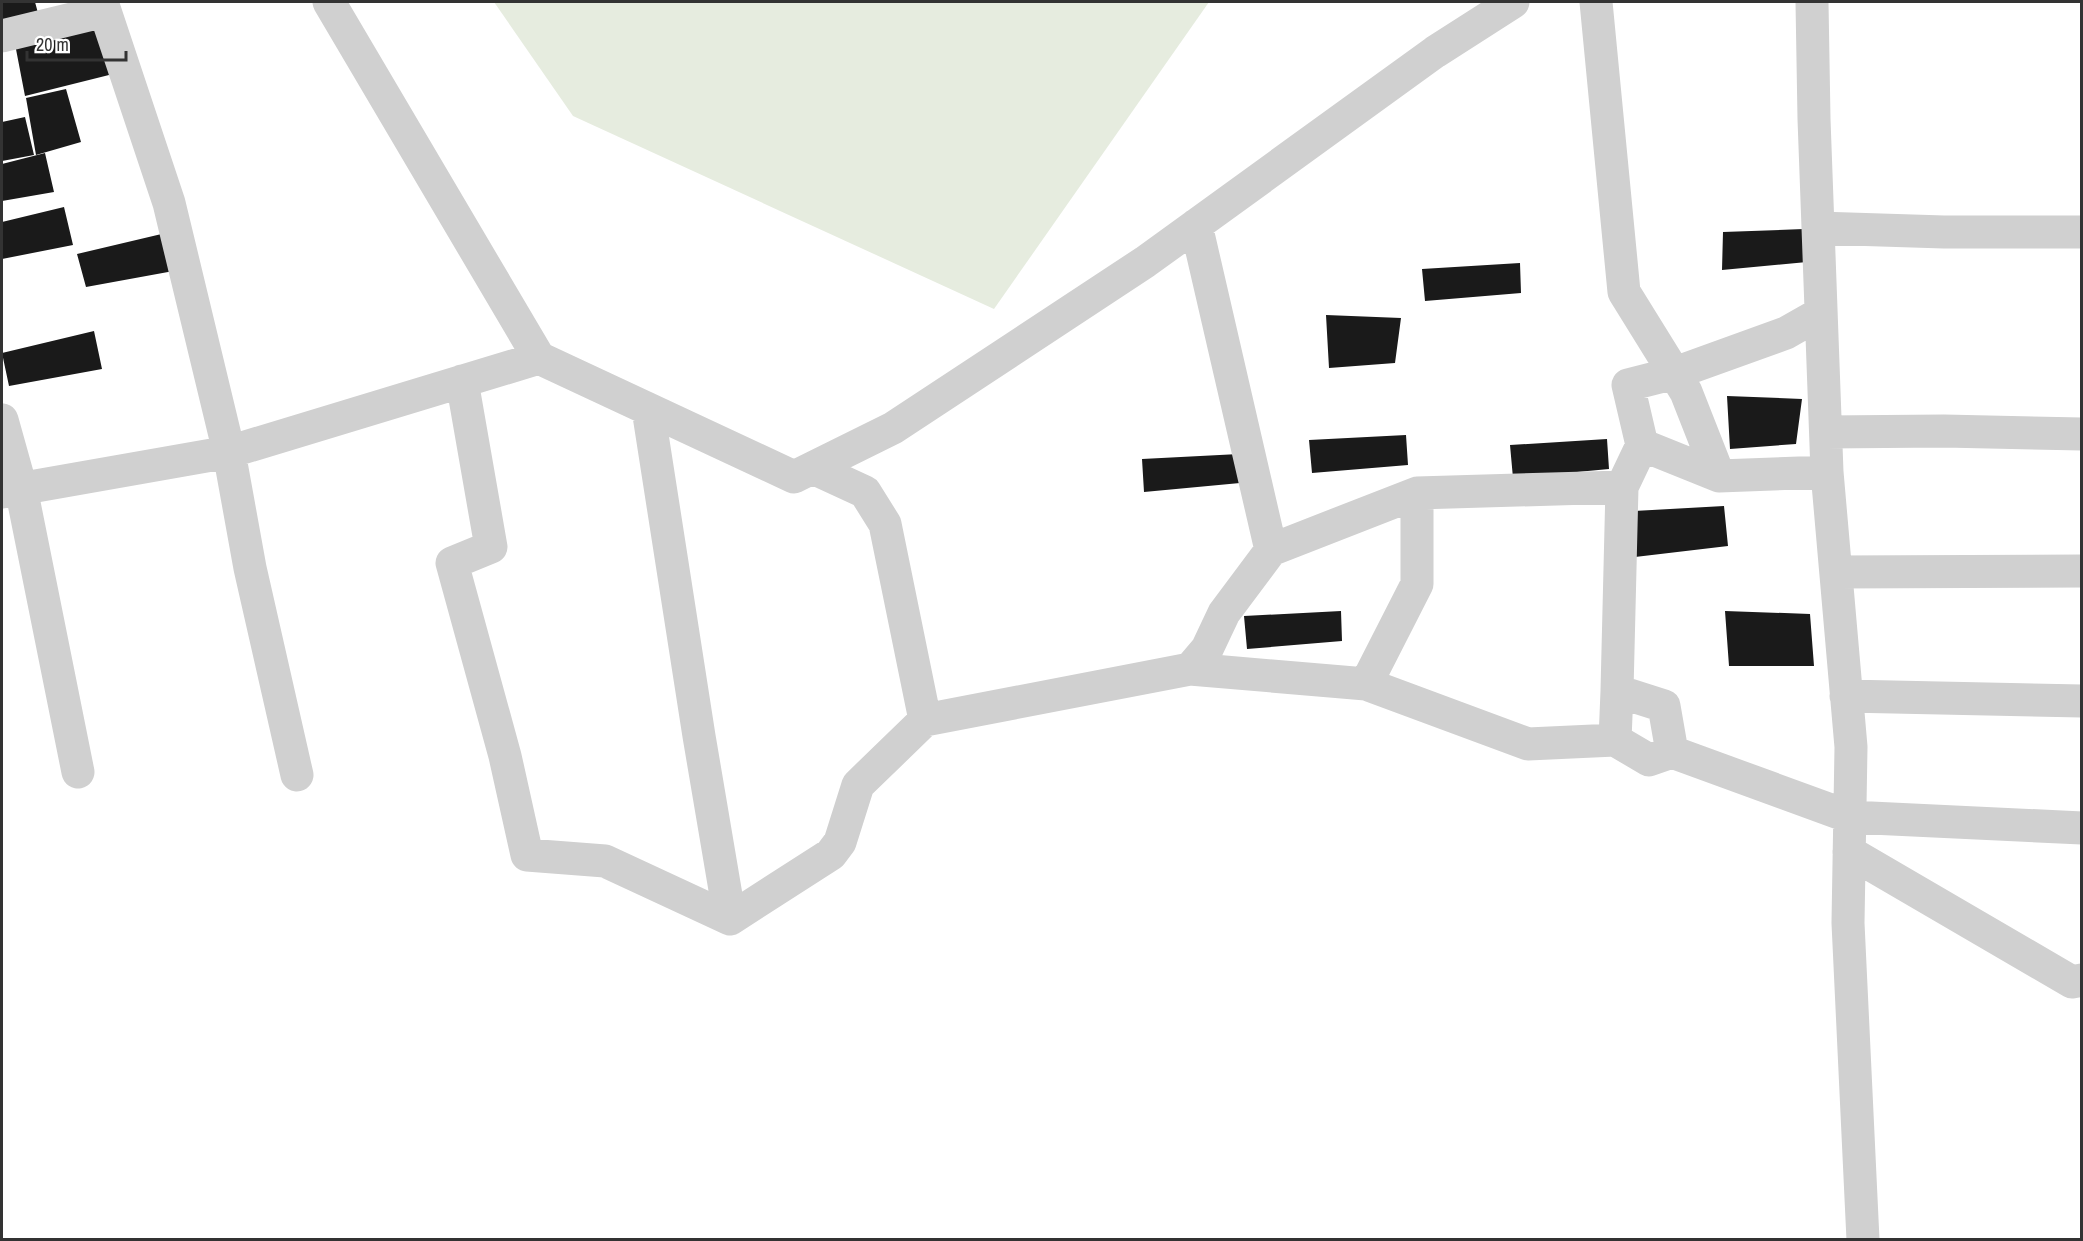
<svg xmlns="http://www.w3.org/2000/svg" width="2083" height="1241" font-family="'Archivo Narrow',sans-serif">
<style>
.green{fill:#e6ecdf}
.building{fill:#1a1a1a}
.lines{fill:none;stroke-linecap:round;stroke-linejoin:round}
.minor{stroke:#d0d0d0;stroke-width:33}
</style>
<rect width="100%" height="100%" fill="#fff"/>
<path class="green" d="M494,2h715l-215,307 -421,-193z"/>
<path class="building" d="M2,2h33l3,11 -36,9z
M104,25l9,49 -88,22 -10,-52z
M66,89l15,53 -45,13 -10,-57z
M25,117l9,38 -32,6v-39z
M45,153l9,39 -52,9v-37z
M64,207l9,38 -71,14v-37z
M1804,229l3,33 -85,8 1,-38z
M170,232l9,38 -93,17 -9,-33z
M1520,263l1,30 -96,8 -3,-32z
M1326,315l75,3 -6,45 -66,5z
M94,331l8,38 -93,17 -7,-33z
M1727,396l75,3 -6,45 -66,5z
M1406,435l2,30 -96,8 -3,-33z
M1607,439l2,30 -96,9 -3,-33z
M1239,454l1,29 -96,9 -2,-33z
M1724,506l4,40 -93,11 -1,-46z
M1341,611l1,30 -95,8 -3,-33z
M1725,611l85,3 4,52h-85z"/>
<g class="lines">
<path class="minor" d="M102,2l67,201 60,249 21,116 47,207
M329,2l210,356 255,119 99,-49 252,-166 290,-210 78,-50
M1596,2l28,290 62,100 33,84 108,-4
M1812,2l2,117 13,353 24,275 -3,176 15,317
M2,36l103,-25
M1196,225l75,325
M1818,228l126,4h138
M462,381l29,166 -39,16 53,193 22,99 78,6 125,58
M648,409l51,327 31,183
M2,420l19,68 57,284
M1826,432l118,-1 138,3
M1642,445l-20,42 -5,204 47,15 8,46 178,65 232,11
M813,468l52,24 20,32 40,196 265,-51
M1719,476l-77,-31 -14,-60 47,-12 111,-40 35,-20
M2,492l227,-40 310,-94
M1417,493l205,-6
M1836,572l246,-1
M1366,684l-176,-15 17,-20 17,-36 47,-63 146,-57v91l-51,100 162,60 87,-4
M1617,691l-2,49 34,20 23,-8
M1846,696l236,5
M1849,852l223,130 10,-2
M730,919l101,-65 9,-12 18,-57 67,-65"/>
</g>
<rect width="2083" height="1241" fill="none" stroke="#333333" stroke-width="6"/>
<path d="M27 51v9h99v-9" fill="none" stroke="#333333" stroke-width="3"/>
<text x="36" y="51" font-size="18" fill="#333333" stroke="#ffffff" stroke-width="4.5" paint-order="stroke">20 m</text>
</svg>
